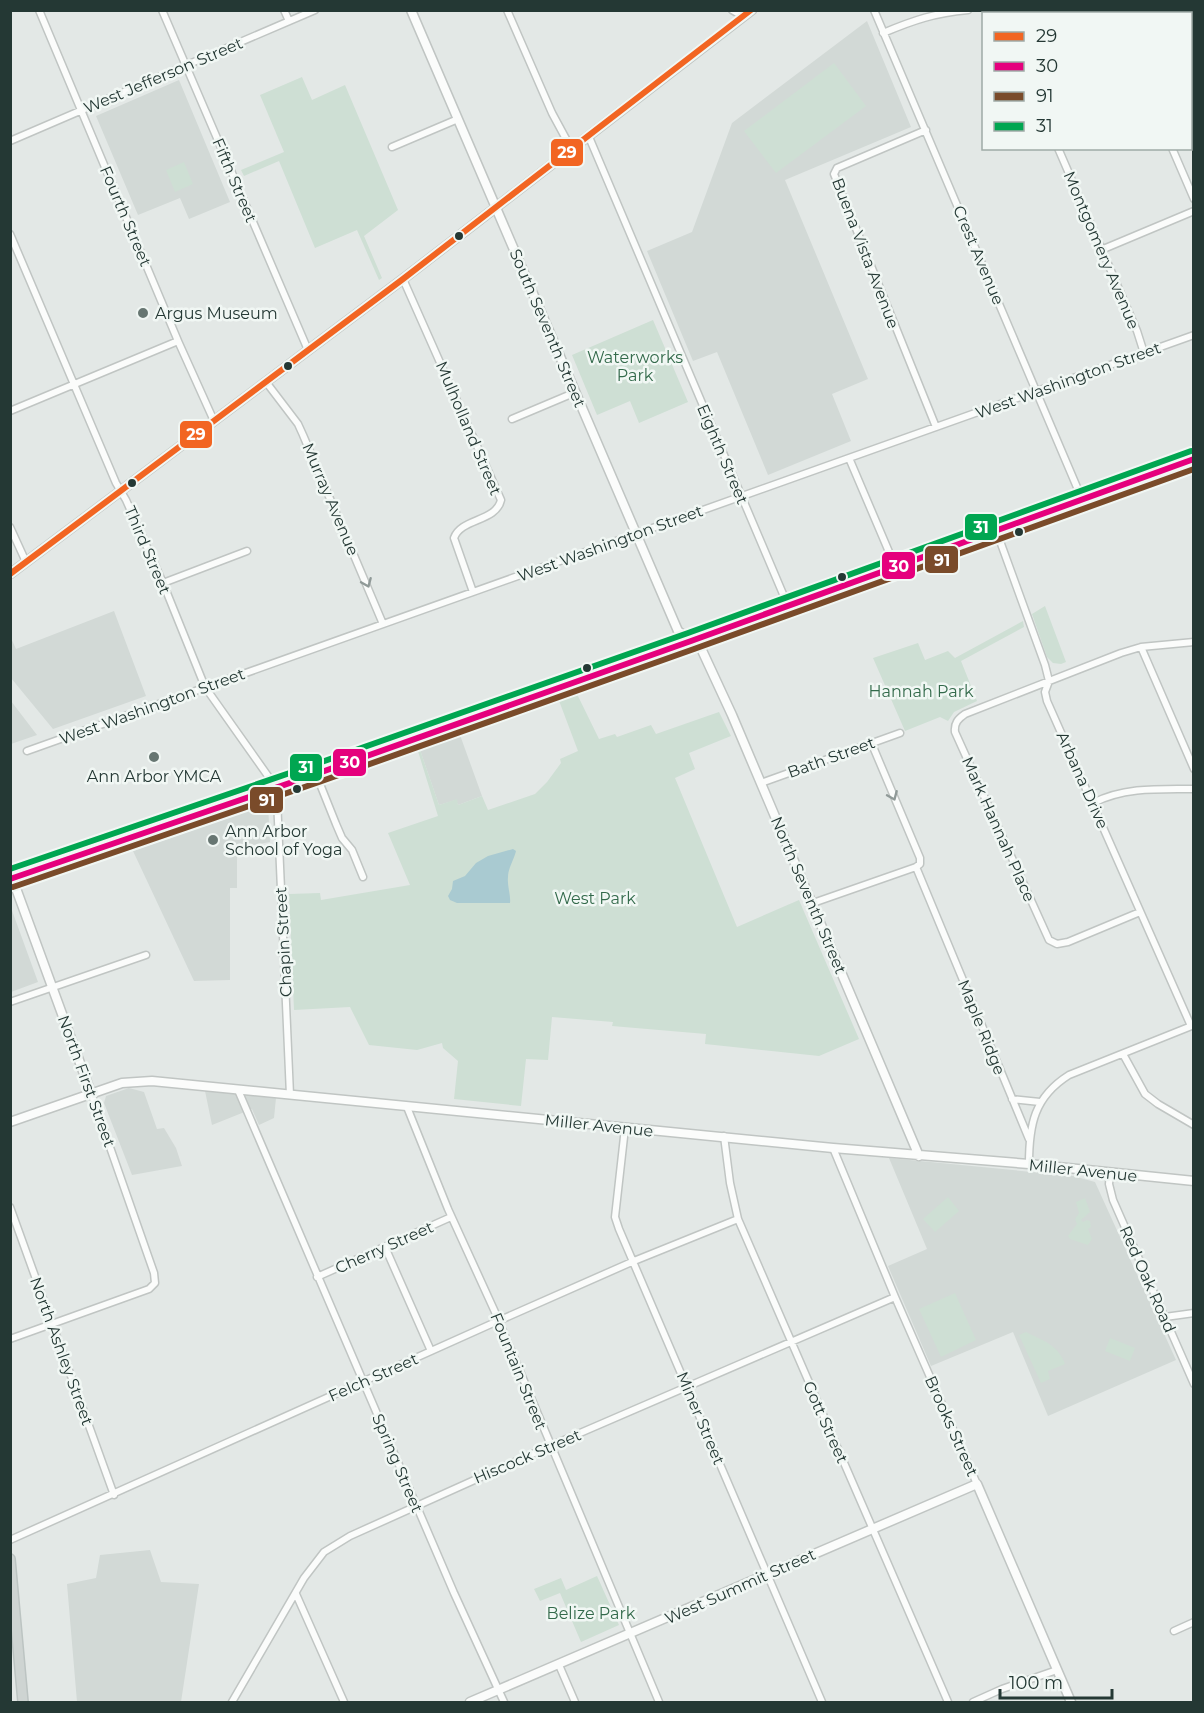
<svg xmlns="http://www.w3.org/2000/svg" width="1204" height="1713" font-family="Montserrat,sans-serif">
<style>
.built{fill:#d2d9d6}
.green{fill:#cedfd4}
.water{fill:#a9cad1}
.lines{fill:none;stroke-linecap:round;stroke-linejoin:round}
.street-casing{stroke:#c0c5c3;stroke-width:9}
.secondary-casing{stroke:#c0c5c3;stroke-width:11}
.primary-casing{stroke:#bcc4c2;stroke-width:12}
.street{stroke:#fbfcfb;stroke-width:6}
.secondary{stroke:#fbfcfb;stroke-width:8}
.primary{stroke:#ced4d2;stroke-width:9}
.bus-1-casing{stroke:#f1f7f4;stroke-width:10}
.bus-2-casing{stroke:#f1f7f4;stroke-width:10}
.bus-3-casing{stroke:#f1f7f4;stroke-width:10}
.bus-4-casing{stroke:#f1f7f4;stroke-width:10}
.bus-1{stroke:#f26522;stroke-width:6}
.bus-2{stroke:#e5007d;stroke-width:6}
.bus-3{stroke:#7a4b2a;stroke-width:6}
.bus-4{stroke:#00a651;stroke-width:6}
.oneway{stroke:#909a98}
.bus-dot{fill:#243834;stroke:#f1f7f4;stroke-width:2}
.poi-dot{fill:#677672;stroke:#f1f7f4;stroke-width:2}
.labels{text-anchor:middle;stroke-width:5;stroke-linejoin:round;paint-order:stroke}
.street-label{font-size:16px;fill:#243834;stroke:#f1f7f4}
.poi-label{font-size:16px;fill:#243834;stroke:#f1f7f4;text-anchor:start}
.park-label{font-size:16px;fill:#336a4b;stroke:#f1f7f4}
.line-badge{stroke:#f1f7f4;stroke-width:2}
.badge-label{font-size:16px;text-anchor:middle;font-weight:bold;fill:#fff}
</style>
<rect width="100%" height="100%" fill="#e3e8e6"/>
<path class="built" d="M867,21l44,106 -126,53 83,199 -36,15 19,47 -83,34 -51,-123 -24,9 -46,-110 45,-19 40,-109z
M179,80l51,122 -41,17 -9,-21 -42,17 -42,-99z
M114,611l32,85 -93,33 -42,-51v-40l5,11z
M11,701l26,34 -26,9h-1z
M460,735l22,61 -24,9 -2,-5 -17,5 -20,-58z
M268,804l2,38 -33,6v40h-7v92l-36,1 -61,-130z
M10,905l28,77 -27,10h-1z
M129,1088l15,4 13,37 7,-1 12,20 6,18 -50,9 -28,-72 2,-7z
M205,1091l71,7 -2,20 -15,7 -7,-16 -40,16z
M889,1158l184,18 22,6 81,178 -128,56 -35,-84 -82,34 -43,-100 39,-17z
M150,1550l11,32 38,2 -18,118h-104l-10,-118 29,-6 4,-23z"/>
<path class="green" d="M834,63l32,43 -90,67 -32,-42z
M302,77l10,23 33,-15 53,125 -34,26 18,42 -3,2 -22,-50 -42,18 -36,-87 -35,15 -3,-6 43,-18 -24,-57z
M184,162l9,22 -18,8 -9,-22z
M653,320l35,82 -49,21 -9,-22 -33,14 -25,-60z
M1045,606l21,56 -5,2 -8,-1 -6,-6 -15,-43z
M1023,621l1,6 -63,34 16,40 -23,11 -6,9 -8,-4 -35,14 -32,-73 45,-15 7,17 23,-9 7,7z
M576,692l23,47 16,-5 2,3 34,-12 5,9 63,-22 12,24 -42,17 6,16 -20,9 62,149 62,-27 60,139 -40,17 -114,-12 1,-10 -94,-8 1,-4 -61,-5 -4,43 -22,-1 -5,47 -67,-7 4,-38 -15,-13 -1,-5 -25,7 -48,-5 -19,-38 -56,3 -5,-116 31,-1 1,7 89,-15 -22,-52 50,-17 -21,-68 2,-1 20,58 18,-6 1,6 24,-9 6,14 47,-16 12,-12 14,-19 -1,-4 18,-8 -20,-53z
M948,1197l11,14 -24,21 -12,-13z
M1085,1198l5,14 -9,8 2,2 4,-2 3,1 1,6 -3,2 4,10 -4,6 -18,-6 -2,-3 9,-12 -2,-5 4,-6 -3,-11z
M955,1293l21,47 -35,17 -22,-48z
M1026,1332c18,9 32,13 39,32l-17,7 2,8 -9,4 -22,-48z
M1110,1338l25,10 -5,13 -25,-10z
M597,1576l22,49 -38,17 -21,-49 -20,8 -6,-12 27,-11 5,12z"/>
<path class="water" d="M513,849l3,2c-2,9 -8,17 -8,26 -1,9 3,18 2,26h-53l-7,-3 -2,-4 4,-7 1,-8 12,-5 11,-13 12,-7z"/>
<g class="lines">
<defs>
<path id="street" d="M39,10l139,331 36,80
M162,10l146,340
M284,10l5,11
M507,10l45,103 20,37
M732,10l12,7
M874,10l208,489
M1000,10l1,4
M883,33c31,-13 52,-20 85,-23
M1190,85l4,-1
M926,130l-89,38 -3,6 102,253
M589,137l194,457 3,12
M10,141l305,-131
M392,147l66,-28
M1058,148l79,183 7,22
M1172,148l22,51
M10,234l106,249 10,17 37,83 42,104 63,89 9,22 13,297
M1101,250l93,-39
M403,279l98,221c-5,22 -40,18 -47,38l19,54
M266,382l32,42 5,11 80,189
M10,411l168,-70
M512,419l64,-27
M849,458l46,108
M10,527l16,35
M996,530l49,135 4,16 -4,11 2,9 144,325
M163,583l84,-32
M1141,647l53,122
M871,742l49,116v6l-4,3
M27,751l1167,-416
M316,774l20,50 6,14 10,12 11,27
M761,783l139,-50
M1093,803c31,-16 66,-14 101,-14
M916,867l113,272
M813,903l103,-36
M1140,912l-72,30 -11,2 -8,-4 -94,-208c-1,-9 3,-13 10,-18l156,-61 20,-6 53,-5
M10,1002l136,-47
M1123,1054l22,40 13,10 36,21
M238,1090l216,503 50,109
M1012,1099l28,3
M407,1107l41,102 47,103 164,390
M625,1128l-10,89 4,12 203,473
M724,1136l6,47 8,36 210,483
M833,1148l62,149 82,187
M1029,1164c0,-39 5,-67 40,-89l125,-50
M1110,1173l-1,11 4,16 81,184
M10,1207l104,288
M385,1247l46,104
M317,1277l134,-60
M1165,1317l29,-4
M10,1339l139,-50 6,-6 -1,-10 -63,-180
M10,1540l479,-215 145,-64 104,-42
M296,1594l48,108
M1174,1631l20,-9
M559,1665l16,37
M232,1702l72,-124 20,-26 26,-16 200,-90 345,-149
M973,1702l29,-13 55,-19"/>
<path id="secondary" d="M411,10l267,621 22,15 32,69 187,441
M10,574l393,-295 349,-269
M10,872l81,221
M10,1122l112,-39 30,-2 681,67 196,16 165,17
M470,1702l507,-218 94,218"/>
<path id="primary" d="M10,879l137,-48 169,-57 375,-133 503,-182
M10,1559l13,143"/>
</defs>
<use href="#street" class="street-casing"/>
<use href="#secondary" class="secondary-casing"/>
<use href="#primary" class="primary-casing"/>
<use href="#street" class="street"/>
<use href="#secondary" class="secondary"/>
<use href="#primary" class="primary"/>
<defs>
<path id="bus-1" d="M10,574l393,-295 348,-269"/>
<path id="bus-2" d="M10,879l306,-105 375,-133 503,-182"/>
<path id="bus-3" d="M13,887l306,-105 375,-133 500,-180"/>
<path id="bus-4" d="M10,869l303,-104 375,-132 503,-182"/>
</defs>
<use href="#bus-1" class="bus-1-casing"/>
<use href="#bus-2" class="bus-2-casing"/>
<use href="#bus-3" class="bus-3-casing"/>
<use href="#bus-4" class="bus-4-casing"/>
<use href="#bus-1" class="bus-1"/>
<use href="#bus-2" class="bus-2"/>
<use href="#bus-3" class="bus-3"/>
<use href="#bus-4" class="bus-4"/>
</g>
<defs><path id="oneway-chevron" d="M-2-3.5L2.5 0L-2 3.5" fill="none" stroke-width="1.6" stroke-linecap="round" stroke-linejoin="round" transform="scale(1.5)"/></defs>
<g class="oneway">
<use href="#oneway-chevron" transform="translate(367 583) rotate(67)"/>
<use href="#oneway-chevron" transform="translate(893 796) rotate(67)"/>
</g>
<g class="bus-dot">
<circle cx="459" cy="236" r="5"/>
<circle cx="288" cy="366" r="5"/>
<circle cx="132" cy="483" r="5"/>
<circle cx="1019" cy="532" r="5"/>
<circle cx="842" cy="577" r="5"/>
<circle cx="587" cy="668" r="5"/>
<circle cx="297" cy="789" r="5"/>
</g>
<g class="poi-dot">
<circle cx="143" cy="313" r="6"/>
<circle cx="154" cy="757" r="6"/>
<circle cx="213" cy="840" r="6"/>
</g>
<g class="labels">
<g class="street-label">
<text transform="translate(163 75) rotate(-23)" y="6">West Jefferson Street</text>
<text transform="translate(235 180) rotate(67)" y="6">Fifth Street</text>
<text transform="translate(126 216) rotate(67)" y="6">Fourth Street</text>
<text transform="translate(1102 250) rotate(67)" y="6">Montgomery Avenue</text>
<text transform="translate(866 253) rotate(69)" y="6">Buena Vista Avenue</text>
<text transform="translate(979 255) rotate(67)" y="6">Crest Avenue</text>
<text transform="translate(548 328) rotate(67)" y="6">South Seventh Street</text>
<text transform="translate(1068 380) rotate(-20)" y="6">West Washington Street</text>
<text transform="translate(469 428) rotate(67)" y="6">Mulholland Street</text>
<text transform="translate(723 454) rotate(67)" y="6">Eighth Street</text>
<text transform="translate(331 499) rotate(67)" y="6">Murray Avenue</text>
<text transform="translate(610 543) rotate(-20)" y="6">West Washington Street</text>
<text transform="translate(148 550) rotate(67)" y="6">Third Street</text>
<text transform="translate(152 706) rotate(-20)" y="6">West Washington Street</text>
<text transform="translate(831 757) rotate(-20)" y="6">Bath Street</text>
<text transform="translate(1083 780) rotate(66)" y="6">Arbana Drive</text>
<text transform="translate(999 829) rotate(66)" y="6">Mark Hannah Place</text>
<text transform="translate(809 895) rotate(67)" y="6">North Seventh Street</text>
<text transform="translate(283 942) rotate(-93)" y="6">Chapin Street</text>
<text transform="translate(982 1027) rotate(68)" y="6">Maple Ridge</text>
<text transform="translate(87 1081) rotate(70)" y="6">North First Street</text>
<text transform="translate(599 1125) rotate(6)" y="6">Miller Avenue</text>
<text transform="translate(1083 1170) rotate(6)" y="6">Miller Avenue</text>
<text transform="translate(384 1247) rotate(-24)" y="6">Cherry Street</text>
<text transform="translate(1148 1279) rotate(66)" y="6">Red Oak Road</text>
<text transform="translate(62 1351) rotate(70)" y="6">North Ashley Street</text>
<text transform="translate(519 1371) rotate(68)" y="6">Fountain Street</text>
<text transform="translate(373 1377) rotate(-24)" y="6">Felch Street</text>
<text transform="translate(701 1418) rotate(67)" y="6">Miner Street</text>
<text transform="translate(826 1422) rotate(66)" y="6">Gott Street</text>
<text transform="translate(952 1426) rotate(66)" y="6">Brooks Street</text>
<text transform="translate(527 1456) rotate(-23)" y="6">Hiscock Street</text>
<text transform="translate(398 1463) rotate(67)" y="6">Spring Street</text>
<text transform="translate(740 1586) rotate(-24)" y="6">West Summit Street</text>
</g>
<g class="poi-label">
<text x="155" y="319">Argus Museum</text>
<text x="154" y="782" text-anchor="middle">Ann Arbor YMCA</text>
<text x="225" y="837">Ann Arbor<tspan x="225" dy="18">School of Yoga</tspan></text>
</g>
<g class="park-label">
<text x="635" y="363">Waterworks<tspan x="635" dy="18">Park</tspan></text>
<text x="921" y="697">Hannah Park</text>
<text x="595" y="904">West Park</text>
<text x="591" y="1619">Belize Park</text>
</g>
</g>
<g class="line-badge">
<rect x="550" y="138" width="34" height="29" rx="6" fill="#f26522"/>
<rect x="179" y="420" width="34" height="29" rx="6" fill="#f26522"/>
<rect x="964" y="513" width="34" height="28" rx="6" fill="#00a651"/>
<rect x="924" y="545" width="35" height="29" rx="6" fill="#7a4b2a"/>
<rect x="881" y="551" width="35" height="29" rx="6" fill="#e5007d"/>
<rect x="332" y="748" width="35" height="29" rx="6" fill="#e5007d"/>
<rect x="289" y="753" width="34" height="29" rx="6" fill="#00a651"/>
<rect x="249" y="786" width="35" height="28" rx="6" fill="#7a4b2a"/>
</g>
<g class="badge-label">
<text x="567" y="158">29</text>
<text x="196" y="440">29</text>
<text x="981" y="533">31</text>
<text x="942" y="566">91</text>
<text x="899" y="572">30</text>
<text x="350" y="768">30</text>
<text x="306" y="773">31</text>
<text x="267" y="806">91</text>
</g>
<rect width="1204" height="1713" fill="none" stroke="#243834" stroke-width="24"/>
<rect x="982" y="12" width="210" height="138" fill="#f1f7f4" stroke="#9faba7" stroke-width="1.5"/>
<rect x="994" y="32" width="30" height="9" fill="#f26522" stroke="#9faba7" stroke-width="1.5"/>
<text x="1036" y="42" font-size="18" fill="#243834">29</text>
<rect x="994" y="62" width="30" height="9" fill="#e5007d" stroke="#9faba7" stroke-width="1.5"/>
<text x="1036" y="72" font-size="18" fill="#243834">30</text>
<rect x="994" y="92" width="30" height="9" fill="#7a4b2a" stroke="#9faba7" stroke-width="1.5"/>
<text x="1036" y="102" font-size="18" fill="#243834">91</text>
<rect x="994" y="122" width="30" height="9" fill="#00a651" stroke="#9faba7" stroke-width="1.5"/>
<text x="1036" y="132" font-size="18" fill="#243834">31</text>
<path d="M1000 1689v9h112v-9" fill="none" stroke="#243834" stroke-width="3"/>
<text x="1009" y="1689" font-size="18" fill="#243834" stroke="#f1f7f4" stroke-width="4.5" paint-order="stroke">100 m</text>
</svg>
